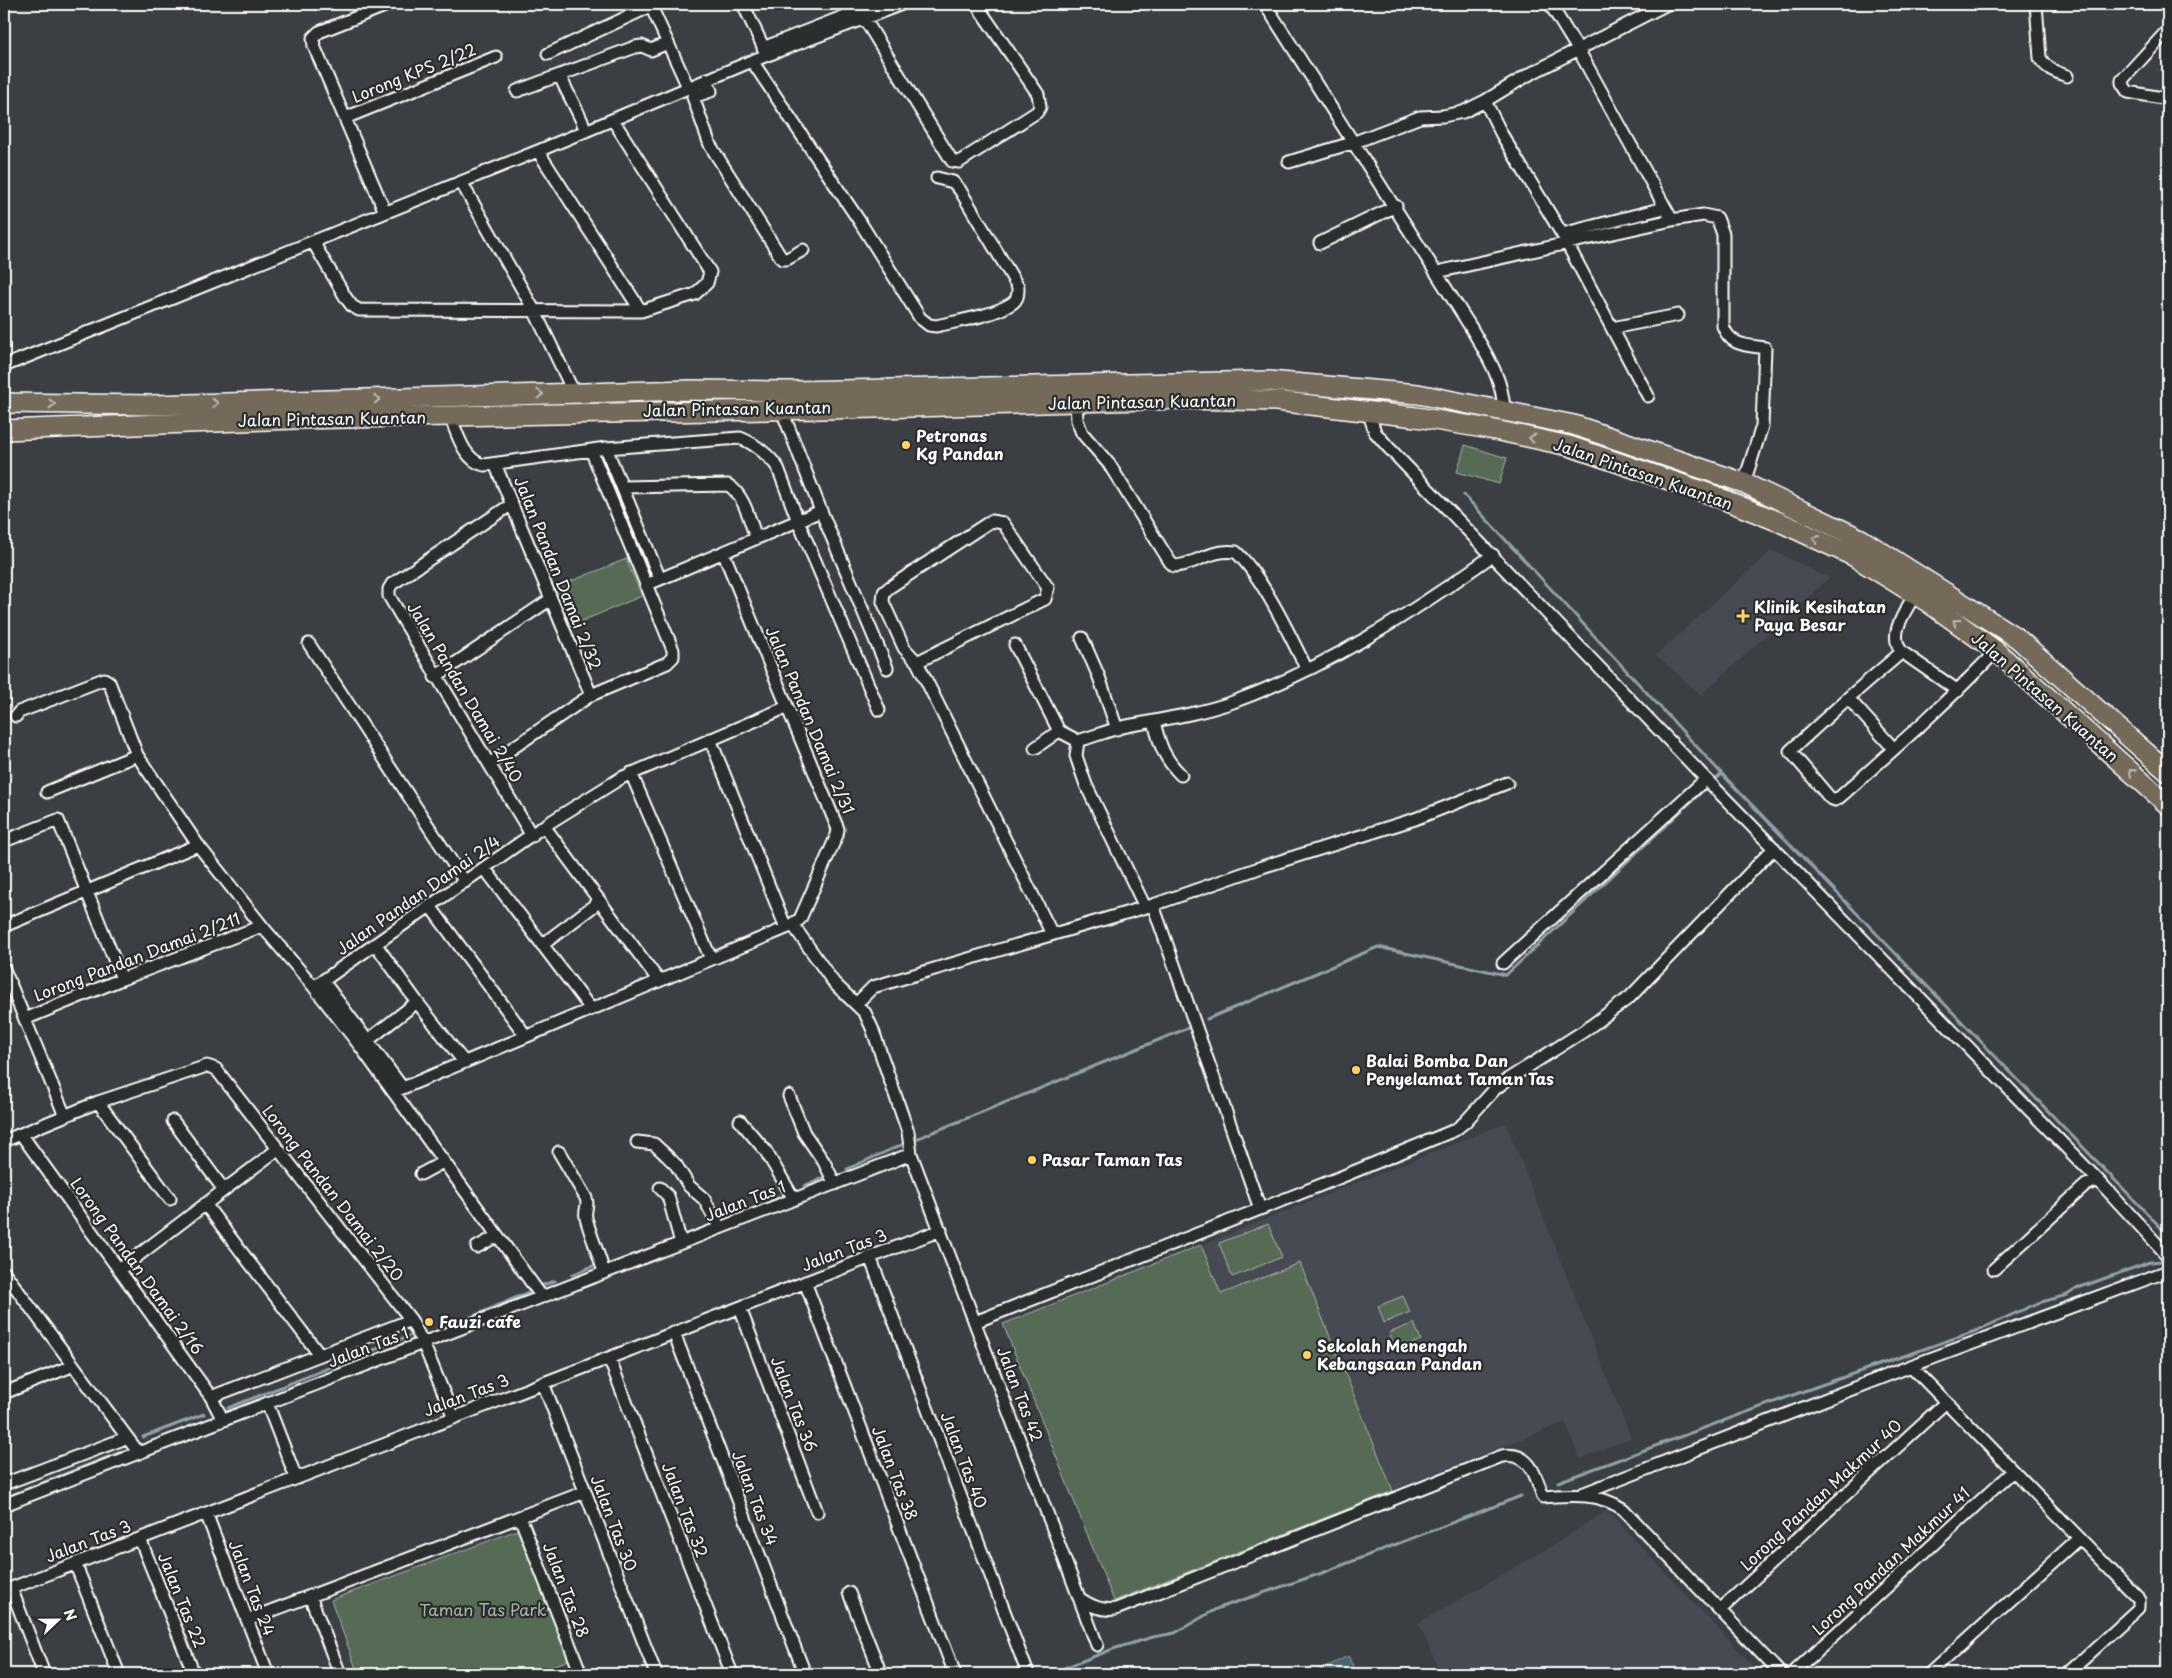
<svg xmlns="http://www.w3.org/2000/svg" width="2172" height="1678" font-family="'Playpen Sans',sans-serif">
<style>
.built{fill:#474a52}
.green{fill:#566b56;stroke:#aab5aa}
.water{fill:#4a626e;stroke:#92a1a8}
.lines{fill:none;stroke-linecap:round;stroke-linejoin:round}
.stream{stroke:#92a1a8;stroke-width:3}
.minor-casing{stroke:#fff;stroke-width:15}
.trunk-casing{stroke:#fff;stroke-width:22}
.minor{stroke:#2a2d2e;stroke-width:11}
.trunk{stroke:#746a5a;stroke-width:19}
.oneway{stroke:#c0bcb5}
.poi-dot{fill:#ffd166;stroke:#2a2d2e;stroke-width:2}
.labels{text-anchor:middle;stroke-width:4.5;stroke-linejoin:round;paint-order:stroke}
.street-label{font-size:16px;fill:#fff;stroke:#2a2d2e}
.poi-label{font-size:16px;font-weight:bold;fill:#fff;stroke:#2a2d2e;text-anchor:start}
.park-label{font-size:16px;fill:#aab5aa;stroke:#2a2d2e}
</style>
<rect width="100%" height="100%" fill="#3b3e43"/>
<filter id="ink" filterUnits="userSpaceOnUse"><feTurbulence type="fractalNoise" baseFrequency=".02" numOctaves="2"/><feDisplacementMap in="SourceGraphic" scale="10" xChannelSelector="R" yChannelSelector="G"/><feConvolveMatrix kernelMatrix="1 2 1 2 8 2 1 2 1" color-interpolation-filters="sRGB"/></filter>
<g filter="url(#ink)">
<path class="built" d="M1772,550l57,28 -128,117 -45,-40z
M1506,1123l125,315 -51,21 -15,-37 -451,179 -111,-277z
M1607,1510l154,164h-320l-23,-51 129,-74z"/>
<path class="green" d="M1465,445l42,13 -8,26 -42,-12z
M626,559l16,37 -72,30 -16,-38z
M1268,1224l14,33 -50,20 -13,-34z
M1201,1245l20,49 79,-31 93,228 -279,110 -111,-277z
M1403,1296l7,16 -26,11 -6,-17z
M1414,1323l7,17 -25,10 -7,-17z
M523,1528l49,131 -43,15h-171l-27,-74z"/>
<path class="water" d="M1348,1656l9,18h-45z"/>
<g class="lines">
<path class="stream" d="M1464,495l258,279 446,461
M1715,780l7,-6
M1207,1019l171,-72 128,28 201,-188
M916,1139l272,-111
M847,1169l54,-24
M804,1186l19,-8
M755,1209l28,-14
M721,1221l9,-4
M690,1234l20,-8
M572,1275l21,-9
M543,1285l12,-4
M460,1322l69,-30
M228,1408l181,-72
M143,1437l61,-23
M1558,1482l246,-91 174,-61 60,-27 29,-8 11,-7 72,-26 13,-1
M4,1498l117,-46
M1049,1674l64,-25 40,-12 22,-4 41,-24 106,-36 199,-77"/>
<defs>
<path id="minor" d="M650,4l38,83
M743,4l24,51
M1265,4l205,322c16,28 33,52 34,85
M1550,4l29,47 93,169
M2036,4l4,54c6,11 16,14 27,18
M864,18l88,143 7,1 78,-50 3,-5 -2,-13 -62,-90
M2168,30l-46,50v3l6,9 40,7
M763,48l113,-44
M548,54l103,-48
M752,61l108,161 60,96 9,7 7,1c22,-5 56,-10 75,-22 7,-4 7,-10 7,-17l-58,-97 -7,-8 -16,-4
M560,76c8,19 19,36 26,55
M707,79l4,12 -18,6 17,48 72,114h5l16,-9
M517,91l118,-44 7,-1 9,4 17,-7
M345,118l151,-61
M538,151l103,160
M1289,162l66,-20 65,-25 23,-1 20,-4 22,-11
M461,182l73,128 40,83
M385,212l-71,-166 -1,-8 6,-6 71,-28
M1562,234l102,-26
M313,242l33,56 6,8 7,4 282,1 54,-17 12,-11 3,-11 -97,-152
M1320,243l76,-37
M1437,272l235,-52 31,-5 14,3 6,16v92c7,20 23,19 42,22l-3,78 -18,57
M1612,328l66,-13
M4,366l534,-215 214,-90 150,-57
M1648,396l-86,-162 -60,-99 -17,-34 43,-26 139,-71
M1076,402l1,18 5,13 27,31 61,98 4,4c20,0 37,-18 62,-14 26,24 55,85 71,118
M781,408l40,103 66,157
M1368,411l7,21 13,15 318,332 392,401 70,76
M450,416c7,17 14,45 34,49l122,-17 134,-10c14,5 30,18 38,30l20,53 81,189
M606,448l54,131
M495,464l96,231
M623,487l105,-2c16,9 22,36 28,53
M512,504l-120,80 -3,5v7l143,240
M646,585l175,-74
M1915,594c-9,17 -28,40 -13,58l56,39
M883,602l1,-10 6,-5 101,-66 12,2 45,65 -3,11 -128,63
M883,602l21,46 13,14 135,272
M1082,638l17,39 18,52
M309,644l156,238
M1015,645l44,86 19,10 -2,15 10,29 59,122
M1902,652l-54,46 -58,53 40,47 5,2 5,-3c53,-47 107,-94 156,-146
M435,677l116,-78
M1848,698l46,51
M16,716l3,-4 85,-33 5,3 28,73 61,90 64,81 52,61 46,59 182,251
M1154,722c6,24 10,36 27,53
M710,739l76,189
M1078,741c13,-4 27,-9 40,-13 38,-8 78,-13 115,-26 93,-34 179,-89 260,-147
M1035,748l24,-17
M489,764l102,-69 76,-32 6,-6v-7l-82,-200
M631,773l80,186
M47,792l90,-37
M544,826l115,155
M4,841l54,-21 64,159
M485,869l106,140
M1153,905l107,304
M430,906l96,130
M793,925l41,58 31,30 7,15 36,104 3,22 186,491
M4,926l194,-81
M376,945l41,57 47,60
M542,945l58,-44
M1503,963l203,-184
M4,969l61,147
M323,981l79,106
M314,987l230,-161 77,-48 166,-71
M857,1003l16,-16 280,-82 109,-38 153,-48 92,-36
M25,1019l97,-40 140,-53
M362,1045l55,-43
M393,1092l393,-164 14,-9 37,-84 1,-6 -115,-277
M789,1096l15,37 20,29 11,22
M98,1102l72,97
M173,1121l51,69
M740,1121l25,29 29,49
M21,1134l190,263 12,23
M4,1141l94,-39 109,-36 9,3 195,251 12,23 31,75
M637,1142l17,2 13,12 9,9 13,21 15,13 16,29
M559,1152l27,46c3,7 -2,13 0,20 5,19 13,36 18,55
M421,1174l22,-12
M660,1188l8,8 13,47
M205,1204l114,150
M477,1247l20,-11
M870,1257l158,417
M1994,1269l92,-84 12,-5
M119,1270l159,-121
M4,1272l134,180
M805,1282l150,392
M740,1308l77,204
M975,1322l366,-145 114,-47 10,-8 30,-33 13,-10 76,-48 46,-34 144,-149
M674,1333l131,341
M609,1358l123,316
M1911,1366l228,233v9l-72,66
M543,1383l113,291
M4,1393l68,-27
M211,1397l200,-77
M267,1403l29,75
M4,1484l122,-46
M1582,1494l329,-128 257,-95
M4,1505l907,-351
M206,1513l62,161
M520,1517l61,157
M140,1539l54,135
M75,1563l44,111
M11,1588l33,86
M4,1591l937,-361
M849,1593l32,81
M310,1596l30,78
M1079,1598c12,8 22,13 37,11l386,-153c28,-5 34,20 41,41 29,-2 54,-5 80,12l158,165
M1720,1610l225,-207
M247,1620l338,-128
M1792,1674l221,-203
M1929,1674l150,-136"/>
<path id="trunk" d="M4,403l147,2 539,-15 102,1 477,-10 149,13 156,31 170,58 117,56 156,99 151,134
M4,430l292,-11 582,-11 301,-9 97,2 140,16 74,12 79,17 141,48 72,29 71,33 76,47 67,48 172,154"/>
</defs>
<use href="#minor" class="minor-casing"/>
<use href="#trunk" class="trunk-casing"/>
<use href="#minor" class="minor"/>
<use href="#trunk" class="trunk"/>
</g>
<defs><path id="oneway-chevron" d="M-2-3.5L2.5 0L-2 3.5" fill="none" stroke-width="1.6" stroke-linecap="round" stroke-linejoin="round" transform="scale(1.25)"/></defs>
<g class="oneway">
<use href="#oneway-chevron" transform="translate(540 394) rotate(-2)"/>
<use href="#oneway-chevron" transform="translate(377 399) rotate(-2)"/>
<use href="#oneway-chevron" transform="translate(215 403) rotate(-1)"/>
<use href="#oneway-chevron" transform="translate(52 404) rotate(1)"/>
<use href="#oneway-chevron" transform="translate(1532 438) rotate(-167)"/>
<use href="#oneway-chevron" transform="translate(1816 539) rotate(-155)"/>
<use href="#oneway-chevron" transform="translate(1956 622) rotate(-144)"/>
<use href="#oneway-chevron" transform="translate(2132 772) rotate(-138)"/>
</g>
</g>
<g class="poi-dot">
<circle cx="906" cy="445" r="5"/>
<path d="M1740.5 608.5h5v5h5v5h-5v5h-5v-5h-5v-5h5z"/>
<circle cx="1356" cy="1070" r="5"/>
<circle cx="1032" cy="1160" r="5"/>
<circle cx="429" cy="1322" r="5"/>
<circle cx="1307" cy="1355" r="5"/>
</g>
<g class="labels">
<g class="street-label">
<text transform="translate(414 73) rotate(-22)" y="6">Lorong KPS 2/22</text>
<text transform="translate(1142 402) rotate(-1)" y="6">Jalan Pintasan Kuantan</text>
<text transform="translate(737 409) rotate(-1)" y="6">Jalan Pintasan Kuantan</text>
<text transform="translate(332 419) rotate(-1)" y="6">Jalan Pintasan Kuantan</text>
<text transform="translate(1643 474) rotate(19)" y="6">Jalan Pintasan Kuantan</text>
<text transform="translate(558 573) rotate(68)" y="6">Jalan Pandan Damai 2/32</text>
<text transform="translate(465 692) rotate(59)" y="6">Jalan Pandan Damai 2/40</text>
<text transform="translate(2045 697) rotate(41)" y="6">Jalan Pintasan Kuantan</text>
<text transform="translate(810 720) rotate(67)" y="6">Jalan Pandan Damai 2/31</text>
<text transform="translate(418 895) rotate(-35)" y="6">Jalan Pandan Damai 2/4</text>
<text transform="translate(137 957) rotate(-21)" y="6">Lorong Pandan Damai 2/211</text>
<text transform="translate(333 1193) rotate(52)" y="6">Lorong Pandan Damai 2/20</text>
<text transform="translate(745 1201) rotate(-21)" y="6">Jalan Tas 1</text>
<text transform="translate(844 1250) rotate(-21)" y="6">Jalan Tas 3</text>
<text transform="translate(137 1266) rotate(54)" y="6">Lorong Pandan Damai 2/16</text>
<text transform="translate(368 1347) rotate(-21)" y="6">Jalan Tas 1</text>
<text transform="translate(1020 1394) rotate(69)" y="6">Jalan Tas 42</text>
<text transform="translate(466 1395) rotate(-21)" y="6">Jalan Tas 3</text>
<text transform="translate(794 1404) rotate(69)" y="6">Jalan Tas 36</text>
<text transform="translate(964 1460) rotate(69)" y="6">Jalan Tas 40</text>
<text transform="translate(895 1473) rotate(69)" y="6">Jalan Tas 38</text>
<text transform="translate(1821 1495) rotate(-43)" y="6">Lorong Pandan Makmur 40</text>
<text transform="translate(755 1498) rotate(69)" y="6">Jalan Tas 34</text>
<text transform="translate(685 1510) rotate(69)" y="6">Jalan Tas 32</text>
<text transform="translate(614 1523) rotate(69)" y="6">Jalan Tas 30</text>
<text transform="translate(88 1541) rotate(-21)" y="6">Jalan Tas 3</text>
<text transform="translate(1891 1561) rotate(-43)" y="6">Lorong Pandan Makmur 41</text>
<text transform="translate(252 1588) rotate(69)" y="6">Jalan Tas 24</text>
<text transform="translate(566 1590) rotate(69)" y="6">Jalan Tas 28</text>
<text transform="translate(182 1600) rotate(68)" y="6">Jalan Tas 22</text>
</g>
<g class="poi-label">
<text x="916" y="442">Petronas<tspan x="916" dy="18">Kg Pandan</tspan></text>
<text x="1754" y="613">Klinik Kesihatan<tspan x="1754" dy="18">Paya Besar</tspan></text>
<text x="1366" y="1067">Balai Bomba Dan<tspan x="1366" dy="18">Penyelamat Taman Tas</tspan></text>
<text x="1042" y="1166">Pasar Taman Tas</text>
<text x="439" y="1328">Fauzi cafe</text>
<text x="1317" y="1352">Sekolah Menengah<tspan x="1317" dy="18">Kebangsaan Pandan</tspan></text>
</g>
<g class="park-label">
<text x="483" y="1616">Taman Tas Park</text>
</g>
</g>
<rect width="2172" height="1678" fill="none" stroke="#2a2d2e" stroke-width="20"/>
<rect x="10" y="10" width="2152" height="1658" fill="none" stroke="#fff" stroke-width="2" filter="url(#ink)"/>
<g transform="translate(58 1620) rotate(68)" stroke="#2a2d2e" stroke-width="4" paint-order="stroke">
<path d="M0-4L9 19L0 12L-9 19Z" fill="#ffffff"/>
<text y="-8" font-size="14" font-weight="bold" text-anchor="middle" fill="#ffffff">N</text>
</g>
</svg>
